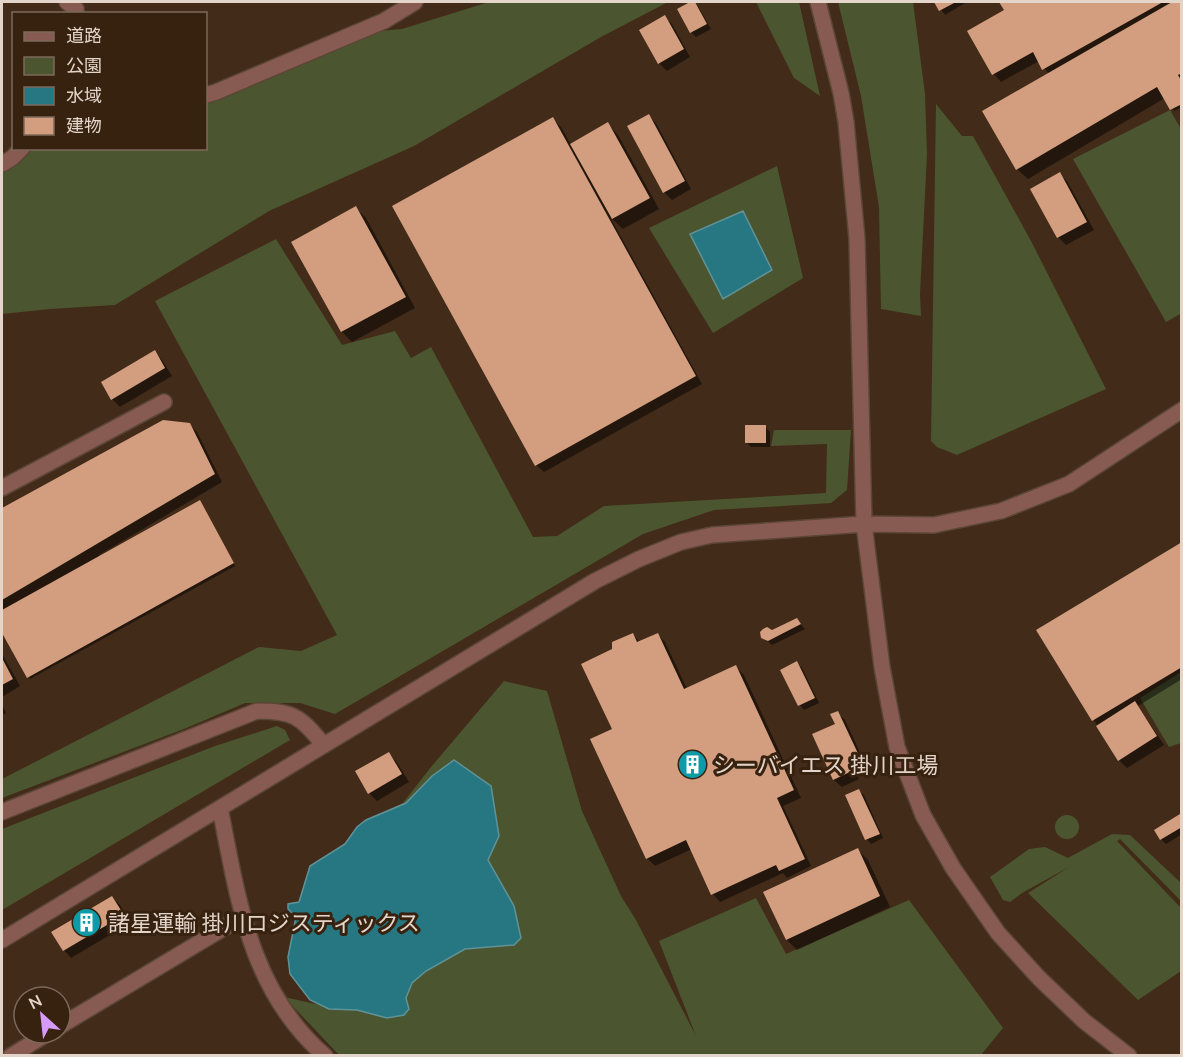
<svg xmlns="http://www.w3.org/2000/svg" width="1183" height="1057" font-family="Mulish,'Noto Sans JP',sans-serif">
<style>
.green{fill:#4b5630}
.water{fill:#277783;stroke:#609398;stroke-width:1.5}
.shadow{fill:#0007}
.building{fill:#d39e7f}
.lines{fill:none;stroke-linecap:round;stroke-linejoin:round}
.minor-casing{stroke:#5c4635;stroke-width:18}
.minor{stroke:#885b52;stroke-width:15}
.labels{text-anchor:middle;stroke-width:6;stroke-linejoin:round;paint-order:stroke}
.poi-label{font-size:22px;fill:#e4d5ca;stroke:#37210f;text-anchor:start}
</style>
<rect width="100%" height="100%" fill="#422b19"/>
<path class="green" d="M489,2h179l-67,35 -187,109 -145,65 -154,94 -65,4 -48,5v-151l17,-14 187,-1v-55l162,-61 34,-3z
M756,2h43l21,94 -26,-18z
M838,2h75l12,92 2,60 -7,140 1,22 -40,-7 -2,-102 -18,-111z
M936,104l26,32h11l58,105 75,148 -149,66 -20,-8 -6,-6z
M1170,110l11,19 1,184 -16,9 -93,-163z
M777,166l26,112 -90,55 -64,-105z
M276,239l66,106 53,-14 16,27 20,-11 102,190 24,-1 47,-30 222,-13 1,-49 -56,2 3,-16h77l-4,60 -16,13 -117,7 -71,24 -308,180 -35,-11h-55l-61,26 -182,69v-19l257,-132 42,4 36,-16 -182,-334z
M1181,672v71l-12,4 -29,-49z
M504,681l43,10 35,120 39,85 15,24 60,116 -37,-95 97,-43 30,56 123,-54 94,128 -23,28h-640l-56,-59 54,12 40,-174 53,-68z
M277,726l8,4 5,10 -288,170v-81l213,-83z
M1055 827a12 12 0 1 1 24 0a12 12 0 1 1-24 0Z
M1112,834l18,1 51,48v18l-61,-62 -3,2 64,67v63l-43,29 -110,-107 41,-26 -47,26 -12,9 -7,-2 -13,-23 39,-28 16,-2 23,11z"/>
<path class="water" d="M743,211l29,59 -49,29 -33,-65z
M454,760l37,26 8,50 -11,24 26,46 7,32 -7,7 -49,4 -39,22 -14,12 -6,15 3,11 -5,6 -17,3 -30,-8 -28,-1 -19,-9 -20,-26 -2,-17 8,-40 -8,-8v-5l11,-2 11,-36 35,-22 12,-17 9,-7 40,-17 26,-27z"/>
<path class="shadow" d="M693,2l5,4 13,23 -15,8 -5,-5 -12,-23z
M936,2h28l1,1 -20,12z
M1001,2h181v105l-8,4 -9,-13 -137,81 -11,-10 32,-95 -10,-13 -38,21 -7,-8 -25,-43 37,-21z
M664,17l8,7 18,33 -23,14 -8,-8z
M649,116l7,7 35,66 -19,11 -8,-8z
M553,119l8,8 10,18 37,-21 10,11 41,74 -36,20 -13,-12 92,167 -158,88 -8,-7z
M1059,174l8,7 27,49 -28,15 -7,-7 -27,-49z
M356,208l10,10 49,90 -63,34 -10,-10 -49,-90z
M155,352l7,8 10,16 -52,31 -8,-8z
M164,421l25,3 8,8 25,50 -123,73 1,2 101,-53 34,62 -205,113 -28,-49v-121z
M765,427l5,5v15h-19l-5,-5z
M1182,543v136l-44,27 26,39 -37,23 -8,-8 -81,-129z
M797,620l8,9 -33,16 -9,-8z
M633,635l7,7 18,-7 7,7 22,47 49,-22 8,8 57,123 -18,8 28,60 -24,12 -4,-5 -63,29 -7,-8 -21,-45 -37,17 -8,-8 -33,-128v-80z
M2,654l18,32 -18,11z
M797,663l5,5 17,35 -15,7 -4,-5z
M2,705l4,8 -4,2z
M837,713l8,7 23,50 -11,5 2,4 -17,8 -8,-7 -20,-45 23,-10z
M389,754l7,7 13,21 -32,19 -8,-8z
M859,791l5,4 19,43 -12,6 -4,-5z
M1180,815l2,19 -16,10 -5,-5z
M857,849l11,11 22,47 -93,43 -10,-10 -22,-47z
M112,897l8,8 10,18 -59,35 -7,-8z"/>
<path class="building" d="M690,2h5l12,22 -17,9 -13,-24z
M934,2h22l-17,9z
M999,2h164l-121,68 -9,-18 -41,23 -25,-44 37,-21z
M1172,2h10v71l-4,2 4,7v22l-12,6 -13,-23 -141,83 -34,-59z
M665,15l19,34 -26,15 -19,-34z
M649,114l36,67 -22,12 -36,-67z
M553,117l143,259 -161,90 -143,-260z
M608,122l42,76 -38,21 -42,-75z
M1060,172l27,50 -30,16 -27,-49z
M356,206l50,91 -65,35 -50,-90z
M155,350l10,18 -54,32 -10,-18z
M163,420l27,3 25,51 -213,126v-92z
M745,425h21v18h-21z
M200,500l34,63 -207,115 -25,-45v-23z
M1182,542v125l-90,54 -56,-91z
M797,618l4,6 -33,17 -7,-3 -1,-6 3,-3 4,-2 5,3z
M633,633l4,9 21,-9 26,56 52,-24 58,125 -17,8 28,61 -26,12 -3,-6 -65,30 -25,-55 -40,19 -56,-120 22,-10 -31,-65 31,-15v-7z
M2,658l11,21 -11,6z
M797,661l18,37 -17,8 -18,-36z
M1135,701l22,35 -39,25 -22,-35z
M838,711l24,51 -11,5 1,4 -19,9 -21,-46 23,-10 -5,-10z
M389,752l13,22 -34,20 -13,-23z
M859,789l21,45 -15,6 -20,-45z
M1180,814l2,13 -22,13 -6,-10z
M858,848l22,48 -94,44 -23,-48z
M112,896l12,19 -61,36 -12,-19z"/>
<g class="lines">
<defs>
<path id="minor" d="M67,2l9,7v5
M818,2l23,91 5,29 11,117 7,285 18,143 15,80 26,68 30,53 45,65 41,45 45,43 45,35
M206,95l10,-3 168,-71 31,-19
M2,164l10,-6 10,-10
M2,488l162,-86
M220,808c18,91 30,183 105,248
M2,812l255,-101c38,0 43,6 67,34
M2,940l593,-359 44,-22 42,-17 31,-7 152,-11 70,1 67,-14 68,-27 113,-74
M60,1026l182,-109
M11,1056l37,-23"/>
</defs>
<use href="#minor" class="minor-casing"/>
<use href="#minor" class="minor"/>
</g>
<defs>
<symbol id="building-disc" viewBox="-11 -11 22 22"><circle r="9.5" fill="#0f9aa8" stroke="#37210f"/><path d="M-4-6H4V6H1V3H-1V6H-4ZM-2.5-4.3h1.7v1.8h-1.7ZM.8-4.3h1.7v1.8H.8ZM-2.5-1h1.7V.8h-1.7ZM.8-1h1.7V.8H.8Z" fill="#fff"/></symbol>
</defs>
<g fill-rule="evenodd">
<use href="#building-disc" x="676" y="748" width="33" height="33"/>
<use href="#building-disc" x="70" y="906" width="33" height="33"/>
</g>
<g class="labels">
<g class="poi-label">
<text x="713" y="773">シーバイエス 掛川工場</text>
<text x="108" y="931">諸星運輸 掛川ロジスティックス</text>
</g>
</g>
<rect width="1183" height="1057" fill="none" stroke="#e4d5ca" stroke-width="6"/>
<rect x="12" y="12" width="195" height="138" fill="#37210f" stroke="#7c695a" stroke-width="1.5"/>
<rect x="24" y="32" width="30" height="9" fill="#885b52" stroke="#7c695a" stroke-width="1.5"/>
<text x="66" y="42" font-size="18" fill="#e4d5ca">道路</text>
<rect x="24" y="57" width="30" height="18" fill="#4b5630" stroke="#7c695a" stroke-width="1.5"/>
<text x="66" y="72" font-size="18" fill="#e4d5ca">公園</text>
<rect x="24" y="87" width="30" height="18" fill="#277783" stroke="#7c695a" stroke-width="1.5"/>
<text x="66" y="102" font-size="18" fill="#e4d5ca">水域</text>
<rect x="24" y="117" width="30" height="18" fill="#d39e7f" stroke="#7c695a" stroke-width="1.5"/>
<text x="66" y="132" font-size="18" fill="#e4d5ca">建物</text>
<g transform="translate(42 1015) rotate(333)"><circle r="28" fill="#37210f" stroke="#7c695a" stroke-width="1.5"/>
<path d="M0-4.5L10 22L0 15L-10 22Z" fill="#d69bfa"/>
<text y="-9" font-size="16" font-weight="bold" text-anchor="middle" fill="#e4d5ca">N</text>
</g>
</svg>
